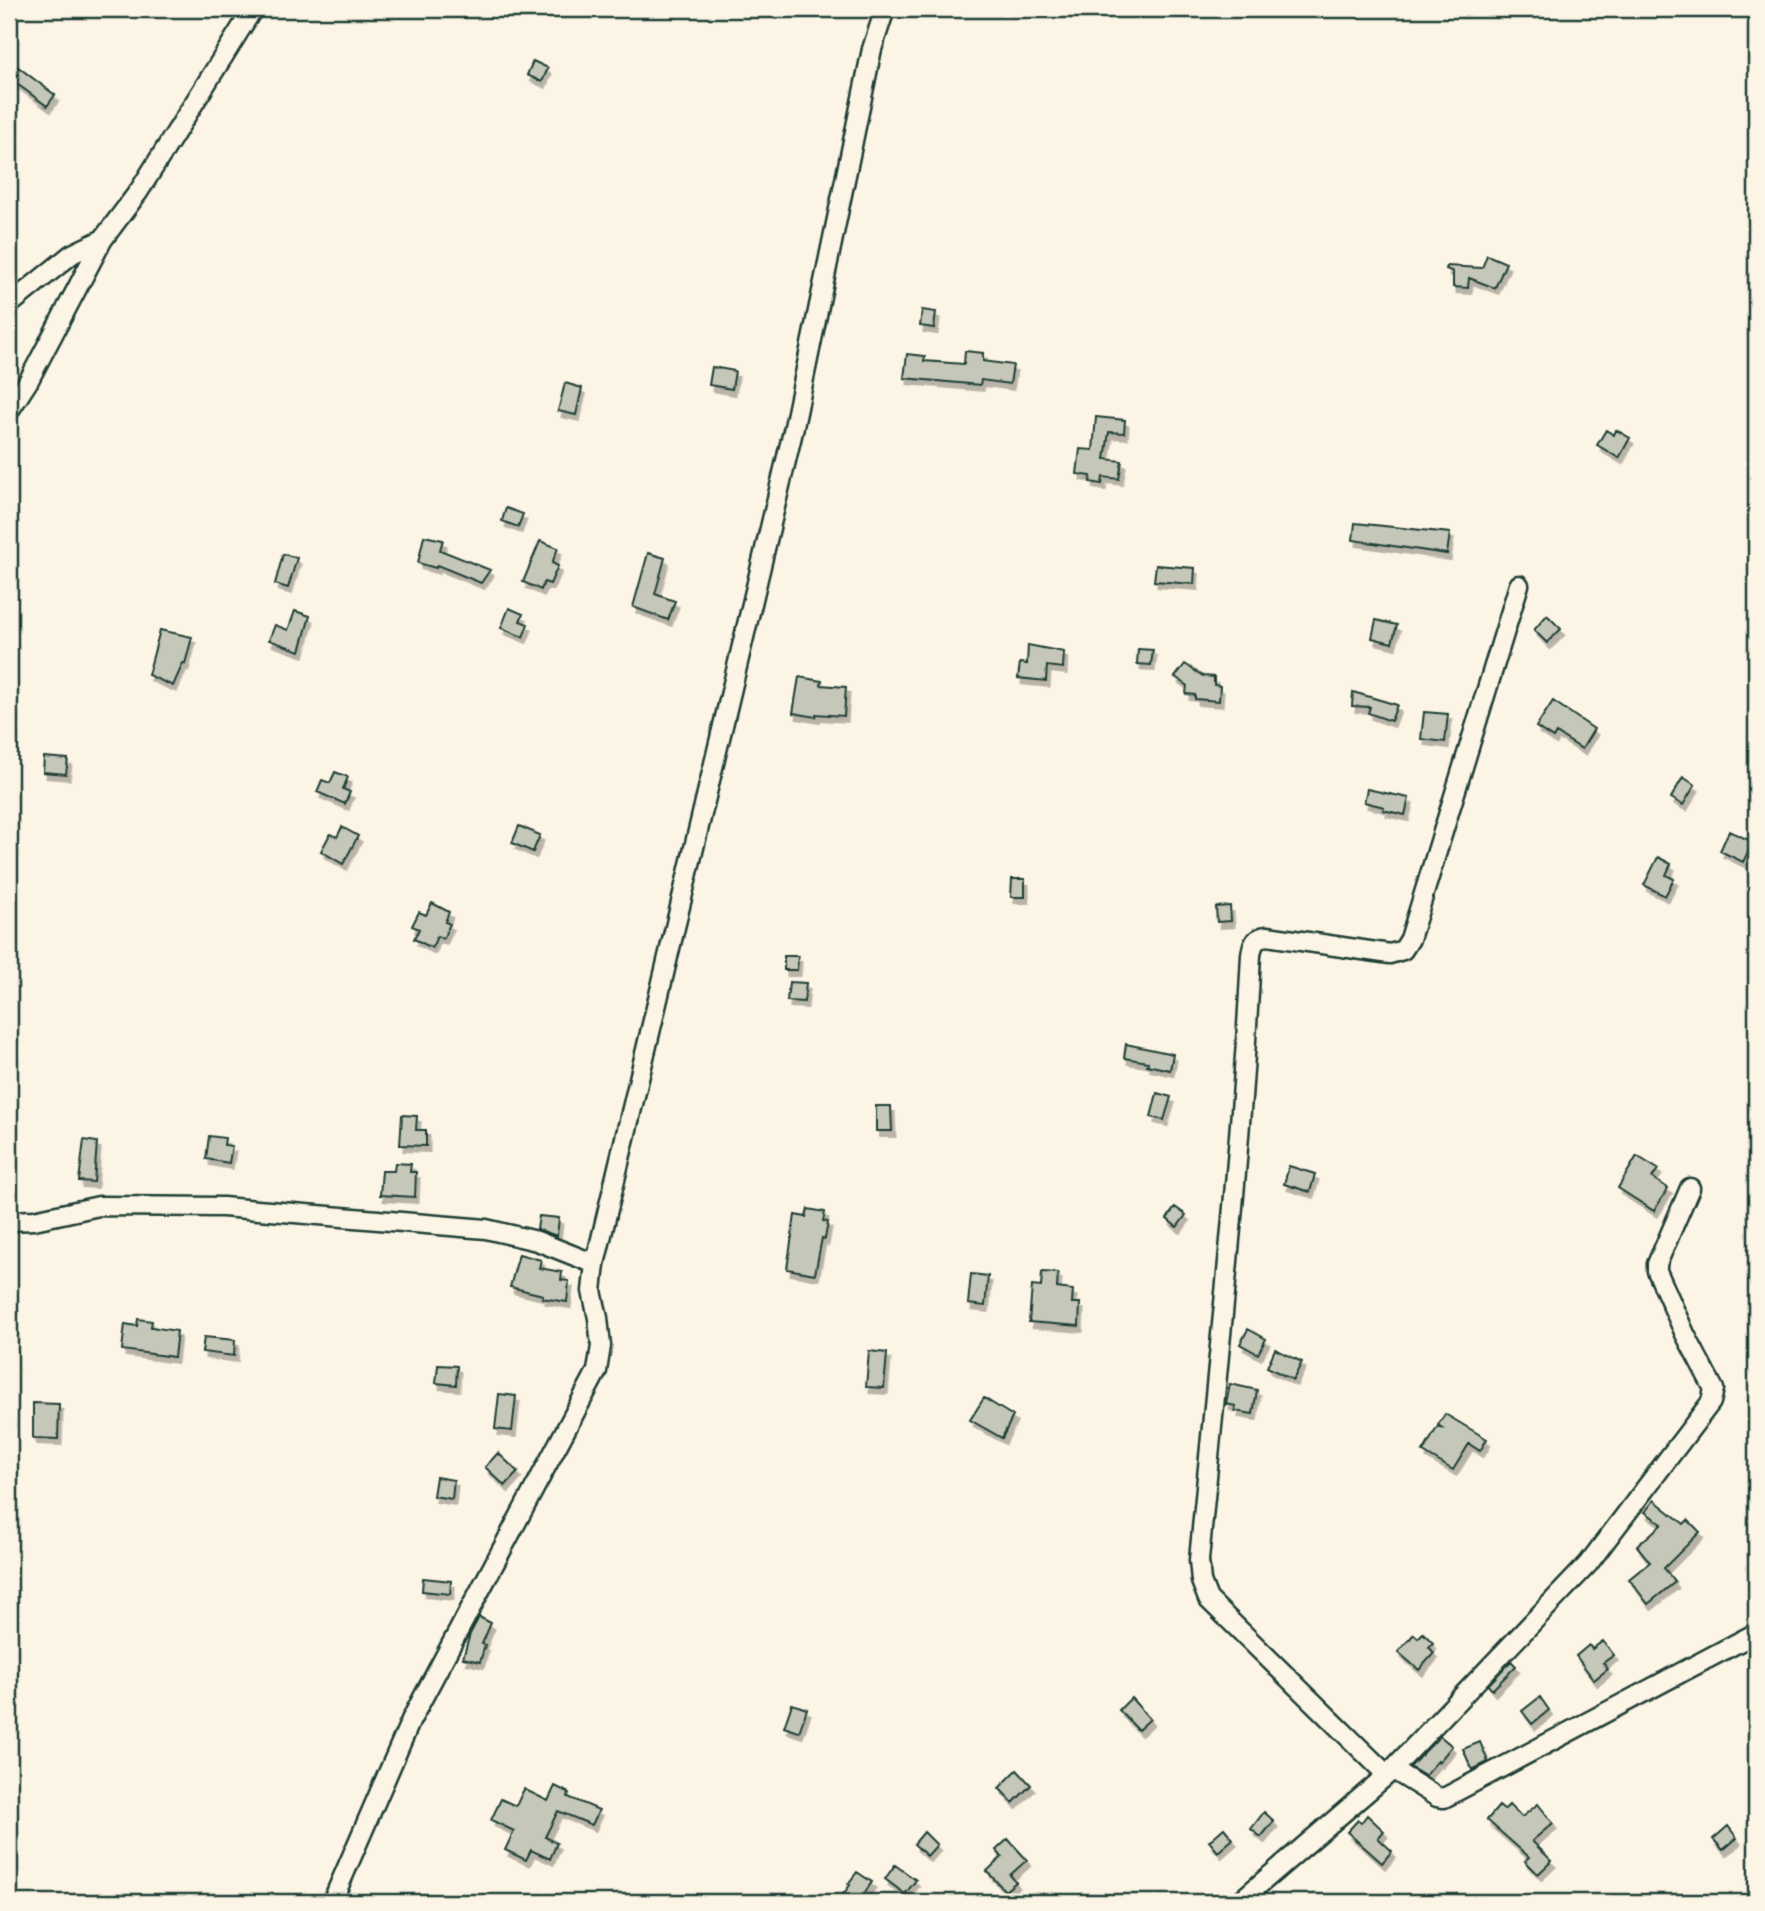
<svg xmlns="http://www.w3.org/2000/svg" width="1765" height="1911" font-family="'Gochi Hand',sans-serif">
<style>
.building{fill:#c5c7b9;stroke:#1f3d34;stroke-width:2;filter:url(#shadow)}
.lines{fill:none;stroke-linecap:round;stroke-linejoin:round}
.minor-casing{stroke:#1f3d34;stroke-width:23}
.minor{stroke:#fcf5e5;stroke-width:18}
</style>
<defs>
<filter id="shadow"><feDropShadow dx="3.5" dy="6" stdDeviation="0" flood-color="#0004"/></filter>
</defs>
<rect width="100%" height="100%" fill="#fcf5e5"/>
<filter id="ink" filterUnits="userSpaceOnUse"><feTurbulence type="fractalNoise" baseFrequency=".0143" numOctaves="2"/><feDisplacementMap in="SourceGraphic" scale="14" xChannelSelector="R" yChannelSelector="G"/><feConvolveMatrix kernelMatrix="1 2 1 2 8 2 1 2 1" color-interpolation-filters="sRGB"/></filter>
<g filter="url(#ink)">
<path class="building" d="M9,60l46,35 -8,11 -38,-28z
M533,61l15,7 -6,14 -15,-7z
M1487,255l19,8 -11,25 -26,-10 -1,10 -15,-1v-15l-7,-3 1,-3 35,2z
M922,310l14,2 -2,16 -14,-2z
M965,351l18,2v8l30,4 -3,19 -29,-4 -1,5 -76,-7 3,-24 18,2 -1,5 40,3z
M712,367l23,4 -3,18 -23,-4z
M565,383l17,5 -6,27 -18,-4z
M1096,417l29,3 -1,13 -15,-1 -4,27 17,2 -3,18 -16,-2 -1,7 -12,-2 1,-6 -14,-2 3,-25 13,1z
M1606,430l8,5 2,-5 14,8 -11,20 -22,-13z
M506,508l17,6 -5,13 -16,-6z
M1355,523l95,10 -3,21 -94,-14z
M424,536l19,4 -3,10 50,20 -9,13 -44,-18 -1,3 -18,-5z
M540,541l18,7 -6,15 6,3 -8,18 -6,-2 -3,8 -18,-8z
M648,553l17,5 -10,36 20,7 -7,19 -35,-13z
M283,554l14,4 -9,30 -13,-4z
M1156,565l39,3 -1,16 -40,-3z
M509,608l14,6 -3,7 8,3 -5,13 -22,-9z
M295,611l15,5 -10,35 -31,-11 6,-15 13,5z
M1547,615l14,14 -14,14 -13,-13z
M1376,620l21,5 -5,18 -20,-5z
M160,630l32,7 -7,27 -2,-1 -10,23 -25,-11z
M1028,645l36,7 -1,16 -16,-2 -1,15 -28,-3 2,-15 7,1z
M1138,649l15,1 -2,15 -14,-1z
M1185,664l18,12 11,1v8l6,1 -1,15 -24,-2v-4l-9,-1 1,-9 -12,-8z
M799,677l23,4 -1,4 25,2 -2,29 -28,-2v3l-23,-4z
M1353,692l44,13 -6,16 -23,-8 2,-6 -18,-1z
M1553,701l41,28 -12,20 -26,-16 -3,5 -17,-11z
M1424,712l24,2 -3,28 -24,-3z
M44,757l24,2 -2,15 -23,-2z
M335,772l13,5 -5,12 7,3 -5,12 -28,-12 5,-12 8,3z
M1683,777l12,8 -12,20 -12,-7z
M1367,789l42,9 -4,17 -22,-5 1,-3 -20,-5z
M519,826l21,9 -7,17 -21,-9z
M342,827l16,9 -15,28 -22,-13 9,-17 7,3z
M1729,831l24,11 -10,20 -23,-11z
M1658,857l13,7 -5,11 8,4 -9,17 -21,-11z
M1012,879h13v18h-14z
M432,903l17,9 -4,10 5,2 -7,15 -6,-3 -5,12 -18,-9 5,-10 -7,-3 7,-14 7,3z
M1230,906l1,15 -14,1 -1,-15z
M784,956h14l-1,14h-13z
M789,982l17,1 -2,19 -17,-1z
M1126,1044l47,10 -3,16 -23,-5 1,-3 -24,-4z
M1157,1093l14,4 -7,23 -13,-3z
M876,1106h15l1,25h-16z
M402,1115l15,1 -1,14h10v16l-26,-1z
M209,1136l16,2 -1,7 8,1 -3,17 -23,-4z
M84,1140l13,2 -3,40 -15,-1z
M1637,1156l21,13 -6,9 16,10 -14,23 -36,-23z
M395,1163l16,1 -1,8h6l-1,25 -35,-2 2,-24h12z
M1289,1166l26,8 -5,18 -26,-8z
M1175,1207l11,8 -9,12 -10,-8z
M808,1209l17,3 -2,9 5,1 -3,17 -3,-1 -7,36 -28,-5 8,-54 11,2z
M539,1216l20,2 -2,18 -20,-7z
M519,1254l22,6 -2,8 23,4 -1,8 8,1 -2,21 -25,-4 1,-3 -33,-8z
M1042,1272l16,1 -1,15 16,2 -1,13h8l-1,23 -50,-4 3,-36 9,1z
M971,1274l17,2 -3,30 -17,-2z
M138,1319l14,2 -1,6 26,4 -3,26 -52,-7 3,-26 12,2z
M1248,1329l18,10 -8,15 -18,-10z
M204,1337l31,3 -1,16 -32,-4z
M1275,1349l27,13 -9,18 -26,-13z
M869,1351l18,2 -3,35 -18,-1z
M438,1365l19,1 -1,19 -20,-2z
M1230,1384l27,6 -4,24 -18,-3 1,-5 -10,-2z
M499,1394l17,2 -4,35 -17,-2z
M984,1398l29,18 -11,22 -32,-18z
M33,1403l26,1 -1,35 -25,-1z
M1445,1414l42,25 -7,12 -11,-7 -16,26 -30,-18 15,-26 6,3 -6,-4z
M498,1453l20,19 -13,14 -20,-19z
M436,1477l18,3 -2,19 -19,-3z
M1654,1500l30,24 4,-4 12,12 -36,36 11,14 -27,22 -19,-25 21,-17 -13,-16 25,-22 -17,-12z
M423,1578l28,3 -1,13 -28,-3z
M479,1617l12,6 -9,21 3,1 -5,17 -17,-4 7,-24z
M1423,1633l10,10 -4,4 5,6 -15,17 -21,-18 16,-18 4,4z
M1603,1641l11,14 -11,8 5,6 -14,11 -18,-24 13,-11 3,4z
M1511,1661l5,5 -24,24 -4,-5z
M1540,1697l9,13 -17,14 -10,-13z
M1131,1698l19,21 -12,11 -19,-20z
M792,1704l15,5 -8,23 -15,-5z
M1440,1736l12,10 -13,16 -1,-2 -13,16 -15,-9z
M1480,1742l8,20 -16,8 -9,-21z
M1017,1770l14,15 -18,18 -14,-15z
M555,1786l14,7 -1,4 31,13 -7,15 -34,-14 -13,26 12,6 -7,16 -19,-9 -5,10 -21,-10 9,-19 -23,-11 10,-21 15,7 8,-17 24,12z
M1538,1804l15,19 -21,18 20,20 -14,13 -13,-13 4,-4 -42,-37 12,-14 5,4 5,-5 13,12z
M1264,1812l10,9 -13,16 -10,-8z
M1367,1815l17,16 -6,7 14,13 -10,12 -35,-31 11,-12 3,3z
M1728,1826l9,12 -14,12 -10,-11z
M1224,1828l9,11 -15,13 -9,-11z
M924,1832l13,13 -10,11 -13,-12z
M1008,1839l19,21 -17,15 6,7 -11,9 -18,-20 15,-14 -6,-7z
M895,1865l21,15 -11,14 -20,-15z
M857,1872l15,10 -14,20h-21l13,-17 -2,-1z"/>
<g class="lines">
<defs>
<path id="minor" d="M9,305l63,-51 31,-15 36,-48 114,-182
M9,411l20,-31 74,-141
M9,1221l25,-1 65,-14 124,1 263,22 51,12 58,23
M1392,1769l45,28 7,1 312,-165
M1387,1775l-179,-176 -7,-18 -2,-21c19,-201 42,-403 52,-605 1,-10 5,-18 16,-19l123,18 13,-4 7,-11 109,-354
M332,1902l79,-182 186,-349 4,-25 -3,-28 -6,-27 3,-27 199,-837 78,-378 13,-40
M1239,1902l148,-127 201,-211 123,-162 3,-13 -29,-55 -28,-63v-7l33,-76"/>
</defs>
<use href="#minor" class="minor-casing"/>
<use href="#minor" class="minor"/>
</g>
</g>
<rect width="1765" height="1911" fill="none" stroke="#fcf5e5" stroke-width="35"/>
<rect x="18" y="18" width="1730" height="1876" fill="none" stroke="#1f3d34" stroke-width="2.5" filter="url(#ink)"/>
</svg>
